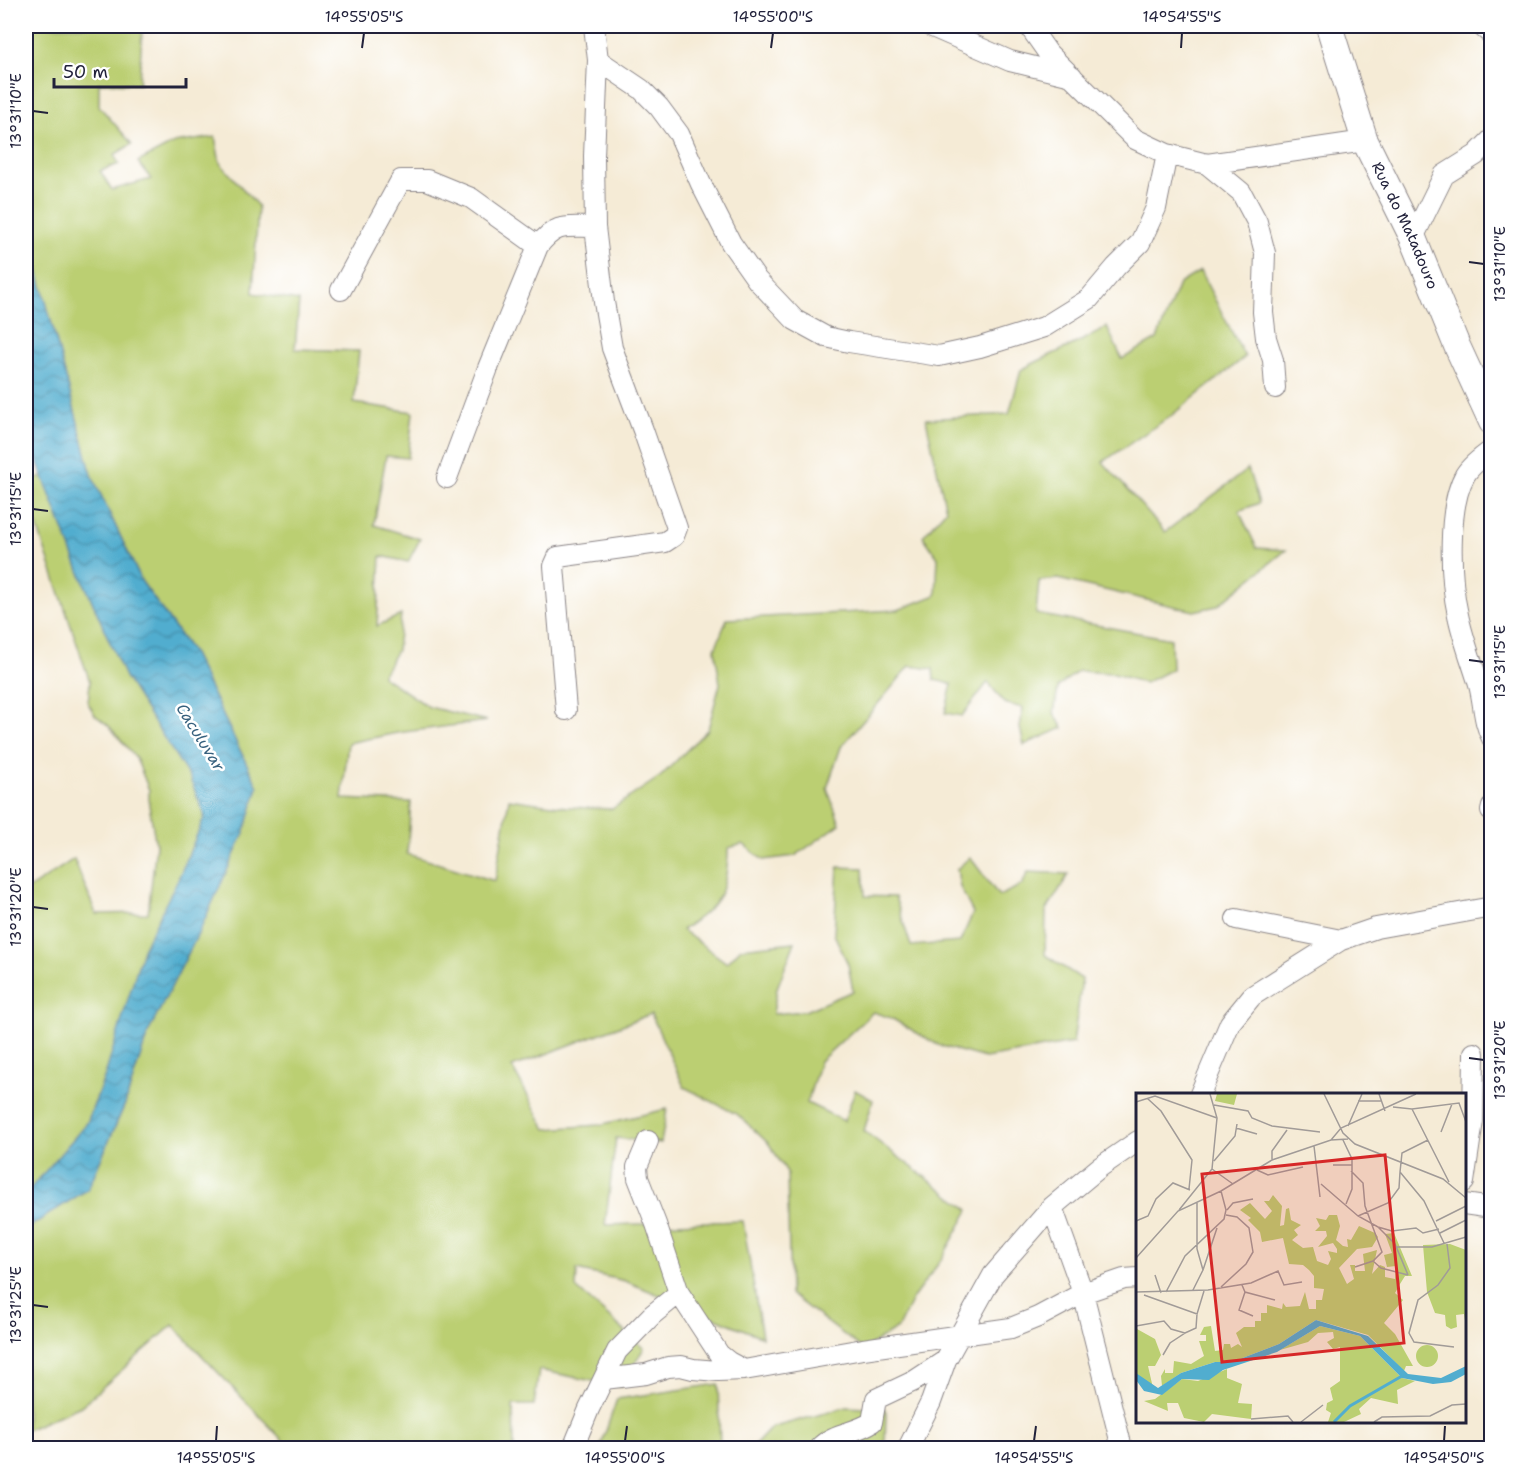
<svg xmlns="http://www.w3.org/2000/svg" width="1517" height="1474" font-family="'Shantell Sans',sans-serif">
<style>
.grass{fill:#bbcf72;stroke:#6e7856;stroke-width:1.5}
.water{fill:url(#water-waves);stroke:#3a6885;stroke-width:1.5}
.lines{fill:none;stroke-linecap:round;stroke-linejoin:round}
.minor-casing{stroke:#8c8688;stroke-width:22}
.tertiary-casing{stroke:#8c8688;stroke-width:28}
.minor{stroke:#fff;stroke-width:20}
.tertiary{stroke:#fff;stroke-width:26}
.ticks{fill:none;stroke:#22223b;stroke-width:2}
.labels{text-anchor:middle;stroke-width:5;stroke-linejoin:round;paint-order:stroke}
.street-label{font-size:15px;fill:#22223b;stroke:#fff}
.water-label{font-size:16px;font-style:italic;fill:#37617e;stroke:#fff}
.inset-river{fill:none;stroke:#51adcf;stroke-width:3}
.inset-road{fill:none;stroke:#a19b98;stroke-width:1.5}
.view{fill:#d62828;fill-opacity:0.15;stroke:#d62828;stroke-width:3}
.inset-edge{fill:none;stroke:#22223b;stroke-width:3}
.neatline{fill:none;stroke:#22223b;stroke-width:2}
.ticks-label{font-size:15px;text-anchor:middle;fill:#22223b}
</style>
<defs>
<pattern id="water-waves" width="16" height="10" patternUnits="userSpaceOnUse" patternTransform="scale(1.5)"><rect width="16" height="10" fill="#51adcf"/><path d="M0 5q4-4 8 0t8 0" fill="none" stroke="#438ca9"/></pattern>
</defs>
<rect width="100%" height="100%" fill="#fff"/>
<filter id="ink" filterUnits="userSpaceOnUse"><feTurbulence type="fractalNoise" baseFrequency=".0167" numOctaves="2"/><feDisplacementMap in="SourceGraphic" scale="12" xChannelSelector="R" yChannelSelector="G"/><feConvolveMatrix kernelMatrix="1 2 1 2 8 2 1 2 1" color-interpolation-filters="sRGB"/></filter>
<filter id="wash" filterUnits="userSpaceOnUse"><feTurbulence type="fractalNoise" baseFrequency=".008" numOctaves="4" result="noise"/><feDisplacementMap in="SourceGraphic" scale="24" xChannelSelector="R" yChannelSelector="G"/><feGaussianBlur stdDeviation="1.35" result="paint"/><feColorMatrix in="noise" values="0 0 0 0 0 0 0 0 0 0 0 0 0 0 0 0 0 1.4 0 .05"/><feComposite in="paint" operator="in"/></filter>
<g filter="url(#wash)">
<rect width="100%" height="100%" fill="#f5ebd6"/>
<path class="grass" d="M26,26h85l31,5 -3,53 -40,-1v23l33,38 -18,11 5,9 -19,7 12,19 39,-11 -13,-17 36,-19 41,-6 5,26 38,43 -5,87 46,8 -4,48 64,2 -5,52 59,9 -5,46 -22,-2 -12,69 46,14 -12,23 -27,-6 -4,70 24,-11 -4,35 -15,26 47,31 58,14 -90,12 -49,10 -6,56 69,3 -4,52 88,27 14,-82 57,8 46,2 49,-33 47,-47 12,-45 -5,-35 12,-30 171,-9 38,-15 2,-37 -15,-22 23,-26 -20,-91 83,-5 12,-44c28,-16 58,-26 86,-43l15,32 35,-20 22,-55 21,-13 45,86 -73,58 -69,47 62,70 83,-63 11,34 -20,8 18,37 29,2 -69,56 -23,5 -136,-32 -19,2 -3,33 135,25 1,30 -27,14 -34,-10 -33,-2 -20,16 -4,26 9,15 -39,17 -4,-17 3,-20 -19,-5 -16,-21 -26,34 -17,-3 7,-29 -18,-4 -1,-11 -23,-3 -69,81 -14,41 13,36 -45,32 -32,4 -20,-16 -15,4c0,44 -9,58 -46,82l45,33 14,-15 54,-6 -18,46 -4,26 32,-3 48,-20 -5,-27 -14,-30 4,-67 25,1 2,28 30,1 16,49 49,-4 13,-29 -13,-26 -3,-18 13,-12 29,39 23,-11 6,-13 41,2 -23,37 -1,44 37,24 -9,64 -88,15 -47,-13 -47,-27 -18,-6 -53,49 -13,42 37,18 11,-31 18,10 -9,31 105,79 -28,50 -28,38 -15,30 -35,21 -73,-55 -3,-122 -18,-28 -31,-29 -54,-28 -33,-73 -139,53 34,62 53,-4 68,-16 -6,34 -45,-5 -11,87 138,-4 19,116 -137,-56 -48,-11 -1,18 68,60 -23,39 -82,-17 -5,35h-21l1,43h-97l-10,-7 -10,7h-107l-117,-123 -92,81 -55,24v-201l62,-40 37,-85 23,-71 50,-99 47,-103 13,-44 -66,-135 -50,-70 -50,-106 -66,-250z
M43,476l39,102 43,99 65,101 15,38 -26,61 -92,246 -56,66 -5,2v-300l48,-32 22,55 52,-1 8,-68 -7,-40v-15l-13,-32 -27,-32 -14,-11 -7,-12 2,-21 -64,-188v-13z
M718,1384l2,64h-113l-6,-3 16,-46z
M847,1407l39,2 -1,39h-156l26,-3 16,-17z"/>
<path class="water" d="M26,226l66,250 50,106 50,70 66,135 -13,44 -47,103 -50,99 -23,71 -37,85 -62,40v-38l5,-3 56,-65 18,-47 38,-127 36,-72 26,-61 -15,-38 -65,-101 -43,-99 -49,-127 -7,-37z"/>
</g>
<g filter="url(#ink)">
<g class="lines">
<defs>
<path id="minor" d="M930,26l80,35 62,15
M1029,26l19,27 87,86 32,15 40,10 158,-23
M598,60l43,29 18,18 20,27 22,50 30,59 26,37 38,40 31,17 23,5 90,14 41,-9 64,-20 45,-28 27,-32 24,-24 16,-35 11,-54
M1207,164l34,28 16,30 8,31 -2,59 3,26 7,22 2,28
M1413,238l31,-63 32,-20 16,-16
M341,290l60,-110h26l44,18 67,48
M1492,450c-10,7 -21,15 -27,25 -18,32 -15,104 -7,140 5,24 14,47 21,70 5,18 4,37 13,53
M447,478l41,-110 50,-122c19,-24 28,-19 57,-19
M566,710l-12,-144 4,-9 107,-15 9,-6 3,-8 -34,-98 -31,-82 -8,-46 -9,-75 -1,-71 4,-96 -4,-34
M1491,811l1,-4
M1236,919l105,21 35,-12 116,-21
M1200,1094l30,-71 22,-27 89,-56
M648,1141l-11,26 1,11 18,46 23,69 40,61 10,8 15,8 119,-21 148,-21 27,-11 45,-24 41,-14 14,-1
M1464,1182l9,-61 1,-68
M1464,1204l28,4
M1052,1207l31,86 39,155
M604,1379l42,-5 22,-7 13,-1 12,3 25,2 26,-1
M573,1448l16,-39 28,-58 35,-36 27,-22
M819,1448c15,-16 35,-14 53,-26l4,-23 38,-18 32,-21
M908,1448l23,-46 15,-42 47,-85 59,-68 48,-40 38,-26"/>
<g id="tertiary">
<path id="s1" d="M1329,26l36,115 48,97 44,108 35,76"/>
<path d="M1486,26l6,5"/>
</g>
</defs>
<use href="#minor" class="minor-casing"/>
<use href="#tertiary" class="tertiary-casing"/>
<use href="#minor" class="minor"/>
<use href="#tertiary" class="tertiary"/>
</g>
</g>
<path class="ticks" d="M362,48l2,-15M771,48l2,-15M1181,48l1,-15M33,111l15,2M1469,262l15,2M33,509l15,2M1469,660l15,2M33,907l15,2M1469,1058l15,2M33,1305l15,2M216,1441l1,-15M625,1441l2,-15M1034,1441l2,-15M1444,1441l1,-15"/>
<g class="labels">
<g class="street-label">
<text dy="5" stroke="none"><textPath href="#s1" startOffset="214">Rua do Matadouro</textPath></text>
</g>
<g class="water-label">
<text transform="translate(201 737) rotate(58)" y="6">Caculuvar</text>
</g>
</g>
<g transform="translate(1136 1093)">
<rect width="330" height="330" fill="#f5ebd6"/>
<path d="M81,1h20l-3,11 -19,-4zM137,102l9,11 -2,20 4,-1 2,-16 3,-1 2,12 10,5 -7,5 4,5 -6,5 11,8 10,-1 4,14 11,4 3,-6 -3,-8 9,2v-4l-4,-6 -15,4 9,-11 -1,-5h-11l5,-5 -4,-8 10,2 3,-5h8l3,11 -4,14 7,6 5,1 -1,-8 4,1 8,-14 16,7 3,4 -6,10 -15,2 -18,19 8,16 7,-5 -4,-14h5v6h10l-2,-17 14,-4 -5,24 8,-9 5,2v10l10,2 1,-13 -9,1 -3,-12 8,-2 -7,-19 9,-1 18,43h-7l-5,8 -5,9 8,7 -19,23 11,11 18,32h-7l-2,5 -36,-36 -52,-15 -37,24 -47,18h-17l-34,11 -19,13 -1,-10 4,-7v4h8l1,-12 17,3 13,-8 -5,-15h7v-6h-6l4,-8 7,-1 4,25 8,-1 1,-6h6l1,4 7,-4 4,3 -6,-14 8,-6h11v-6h6v-8h6v-8l15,4 1,-6 3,4 14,-1 5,-14 4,17h7v-9h6l2,-11 -10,-1v-12l-5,-6 -6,-5 -14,-1 -6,-26 -21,4 -2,-10 -12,-12 3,-2 -11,-8 10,-7 15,16 7,-8 -8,-10h5zM314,151l16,6v77l-2,-13 -8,1 1,12 -6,2 -5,-3 -1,-11 -10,-2 -8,-21 -4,-47zM184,233l40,10 42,42 13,3 -18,9 1,14 -27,-6 -12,11 2,5 -17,8h-16l3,-9 -5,-3 1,-7 6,-3 -3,-12 10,-7v-34l-7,2 -6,-7 7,-4 -1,-6 -15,1 -10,9 -28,8zM1,236l18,10 6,16 -6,11h-7l5,22 -17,-15zM280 263a11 11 0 1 1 22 0a11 11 0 1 1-22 0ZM91,276v9l15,6 -4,19 14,1 -1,15 -39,-5 -8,8 -20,-4 -6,-15h-11l1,8 -24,-10 11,-2 27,-20 16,2z" fill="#bbcf72"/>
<path d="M180,227l52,16 40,38 33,4 25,-12v8l-15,8 -18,2 -31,-6 -42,-42 -40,-10 -43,26 -54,18 -14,10 -27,-1 -20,16 -18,-4 -8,-11v-7l22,15 23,-15 34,-11h17l47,-18z" fill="#51adcf"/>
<path class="inset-river" d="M198,329l16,-16 52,-30"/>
<path class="inset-road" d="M188,1l19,39 12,11 88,35 23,19M243,1l6,17M12,6l13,12 31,49 -3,29M222,8h23M0,9l19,-6 62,22M78,12l34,6 4,7 20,8 48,6M257,14l19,2 47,-6 7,19M276,16l37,73M212,33l14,-32M100,35l21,6M305,39l11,-28M195,47l10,-12 75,-34M207,47l9,19v30l-6,15M292,47l-26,13 -2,19 24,29 20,42M178,53l6,51M136,67v-9l15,-21M78,68l21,-25 2,-12M197,72h19M76,76l21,15M121,77l11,5 35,-8M215,78l12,12 2,23 17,46 -9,9 -18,6M185,91l37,32 20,11 14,4 24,-3 7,5 16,-4M43,117l33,-41 5,-51 -7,-24M91,117l6,-7 20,-4M222,123l30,-13 11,-15 1,-16M0,128l12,-5 8,-17 17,-16 17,7M300,128l30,-15M242,134l17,17 13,31M304,140l26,-13M311,151l3,24 -12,17 -20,15 -9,33 5,9 40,5M261,154h35l34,-10M0,165l42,-47 43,-20 51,-31 59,-20 17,-1M237,168l8,7 27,7M67,177l14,-42M19,182l6,18M106,192l3,7 30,8M85,194l25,-23 7,-12 -4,-24 -12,-11 -11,-2M57,197l10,-20 -6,-21v-47M0,199l72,-2 43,-7 27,-12 6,14 18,-3M30,199l19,-36 39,-37 2,-9 -5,-19M109,199l-6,18 14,6M8,202l53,19 7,-23M0,233l28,-5 7,8 14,4 -15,10 -7,12M49,240l11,-5 1,-14M115,326l37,-3 5,6M165,329l22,-17M238,329l8,-5 48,-1 22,-11 14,-1"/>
<path class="view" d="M249,62l19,188 -182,19 -20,-188z"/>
<rect width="330" height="330" class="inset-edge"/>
</g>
<rect width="1517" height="1474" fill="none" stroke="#fff" stroke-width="66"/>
<path d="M54 78v9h132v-9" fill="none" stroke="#22223b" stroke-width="3"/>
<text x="63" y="78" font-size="18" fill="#22223b" stroke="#ffffff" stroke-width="4.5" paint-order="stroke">50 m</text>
<rect x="33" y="33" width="1451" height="1408" class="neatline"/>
<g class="ticks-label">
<text x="364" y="22">14°55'05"S</text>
<text x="773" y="22">14°55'00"S</text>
<text x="1182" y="22">14°54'55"S</text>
<text transform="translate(16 111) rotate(-90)" y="5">13°31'10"E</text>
<text transform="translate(1500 264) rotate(-90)" y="5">13°31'10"E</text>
<text transform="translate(16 509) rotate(-90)" y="5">13°31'15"E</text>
<text transform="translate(1500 662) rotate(-90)" y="5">13°31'15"E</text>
<text transform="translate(16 907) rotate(-90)" y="5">13°31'20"E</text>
<text transform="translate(1500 1060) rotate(-90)" y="5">13°31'20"E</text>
<text transform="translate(16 1305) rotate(-90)" y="5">13°31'25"E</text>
<text x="216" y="1463">14°55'05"S</text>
<text x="625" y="1463">14°55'00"S</text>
<text x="1034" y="1463">14°54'55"S</text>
<text x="1444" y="1463">14°54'50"S</text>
</g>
</svg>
